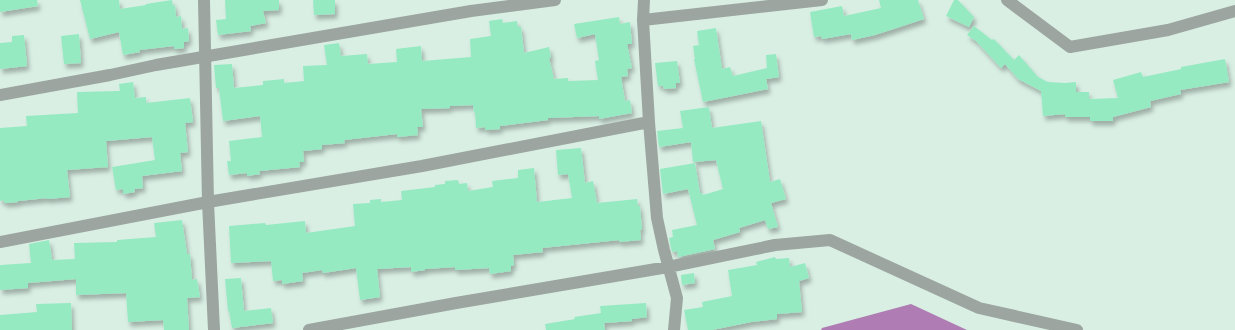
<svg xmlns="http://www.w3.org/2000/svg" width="1235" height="330" font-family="'Space Grotesk',sans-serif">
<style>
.water{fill:#af7cb3}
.building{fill:#95eac2;filter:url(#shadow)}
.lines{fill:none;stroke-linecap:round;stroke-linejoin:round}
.minor{stroke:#9ca5a0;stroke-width:12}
</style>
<defs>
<filter id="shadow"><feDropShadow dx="2.5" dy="4.5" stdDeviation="2" flood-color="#0004"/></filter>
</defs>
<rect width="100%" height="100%" fill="#d9efe4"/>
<path class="water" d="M911,304l56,26h-146l1,-2z"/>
<path class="building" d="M0,0h37l1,6 -38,6z
M80,0h39l1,9 26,-4v-1l26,-4 1,6 2,-1 1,12 5,-1 1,13 6,-1 1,13 -5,1v6l-10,1v-3l-35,4 1,2 -17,3 -4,-23 -29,7z
M225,0h54v10l-16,1 3,12 -16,3 1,5 -33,4 -2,-15 10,-1z
M313,0h22v14l-21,1z
M879,0h39l6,19 -49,16 -23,5 -1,-6 -29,5 -1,-3 -7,1 -4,-25 32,-6 2,10 37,-8z
M954,0h4l16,17 -5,10 -23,-11z
M619,17l1,7 10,-2 2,22h-5l5,24 -5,1 1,7 -7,1 4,24 5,-1 2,13 -33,6v-3l-51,2v2l-48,6v3l-15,1v-3l-9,1 -1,-16 -1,1 -1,-8 -23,1v2l-29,1 2,18h-6l1,8 -21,2v-3l-53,6 1,3 -23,2v4l-19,2 1,11h-5l1,5 -41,4 1,3 -13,2v-3l-18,2 -2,-14h4l-2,-20 33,-4 -2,-21 -37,5 -4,-33h-3l-2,-23 18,-1 2,24 29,-3v-4l21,-2v4l20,-2 -1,-15 24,-1 -3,-20 15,-2 2,13 26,-2 1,10 29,-2 -1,-13 25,-3 1,15 49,-4 -1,-18 21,-3 -2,-15 13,-2 1,4 14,-2 1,6h3l3,26 25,-6 2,11h-2l5,21 14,-1v3l30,-1 -3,-19 4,-1 -4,-26 -18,4 -3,-14z
M974,26l18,14 2,-1 20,21 5,-5 19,22 10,5 17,1 11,-1v10h13v7l29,-1 -5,-18 28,-8 2,5 38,-8v-2l44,-8 4,23 -49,8 1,4 -31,7 1,6 -38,10v4h-23v-4h-25v-3l-22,2 -2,-25 -23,-12 -13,-15 -4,4 -25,-27 -9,-6z
M716,28l6,41 8,-2 3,9 34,-8 -1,-13 10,-1 3,23 -13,2 2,10 -65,13 -9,-43h1l-2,-13 6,-1 -2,-14z
M79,34l2,29 -17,1 -3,-28z
M24,35l3,31 -27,3v-26l12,-1v-6z
M677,61l3,22h-4v5l-12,1 -1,-3h-5l-3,-23z
M133,82l2,16 11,-1v6l44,-5 3,24 -8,1 3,29 -8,1 2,18 -40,5 1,12 -9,1 1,3 -12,2v-5l-7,1 -4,-23 43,-7 -3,-23 -46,4 2,26 -41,3 3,27 -23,2v-1l-29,3v1l-14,1v-3l-4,1v-73l27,-2 -1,-10 52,-3 -1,-21 43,-1 -1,-7z
M709,107l3,21 49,-7 9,61 10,-3 6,20 -15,4 7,24 -10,2 -3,-9 -26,8 1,4 -27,8 2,9 -37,8 -1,-6 -5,1 -1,-4 -2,-10 4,-1 -1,-7 25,-5 -9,-36 -25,5 -3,-25 35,-6 5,30h2l1,2 20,-6 -7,-29 -23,2 -2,-20 -32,5 -2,-16 26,-3 -3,-17z
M581,148l4,35 8,-2 4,22 40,-4 1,7h2l2,24h-2l1,10 -22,2v-2l-77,8 1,4 -30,3 1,10 -3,1v5l-21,3 -1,-6 -34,2v-3l-30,2v1l-14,2v-5l-34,2 3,28 -20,3 -4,-32 -33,5 -1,-3 -20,3 1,8 -21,3v-4l-9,1 -2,-20 -40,2 -2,-37 36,-3 1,2 39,-4 1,12 49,-7 -2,-22 17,-1v-3l11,-1v3l21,-2 -1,-9 34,-4v-2l10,-1v-3l13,-1 1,4 8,-1 1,8 25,-4 -1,-6 26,-3v-8l16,-2 3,34 35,-4 -4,-24 -10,1 -2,-25z
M182,220l5,34h3l2,26 5,-1 3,18 -13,1 2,32h-25l-1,-10 -35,2 -2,-29 -50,2v-16l-48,4v5l-28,2v-25l31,-2 -2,-19 20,-4 3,20 23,-1 -1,-16 43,-1v-2l39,-3 -2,-14z
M775,257l1,2 13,-1 1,9 15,-4 4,15 -10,3 3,31 -25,2v5l-26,3 -39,8h-24l-4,-20 19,-3 -1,-5 30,-6 -4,-26 29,-5 -1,-3z
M694,273l1,10 -13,2 -1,-10z
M241,278l3,33 27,-3 2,15 -41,5 -3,-17h-1l-3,-32z
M71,303l1,27h-72v-15l37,-3 -1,-8z
M646,303l1,14 -15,2v2l-28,2 1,7h-59l-1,-6 30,-5 -1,-2 27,-4 -1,-7z"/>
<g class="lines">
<path class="minor" d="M204,0l4,202 6,128
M644,0l-1,20 6,102 8,96 7,32 13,48 -3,32
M1007,0l63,47 98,-17 67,-19
M643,20l179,-20
M0,95l110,-20 46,-10 315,-54 84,-11
M0,242l208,-40 214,-36 227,-44
M309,330l147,-27 212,-36 107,-22 55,-5 149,68 98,22"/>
</g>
</svg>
